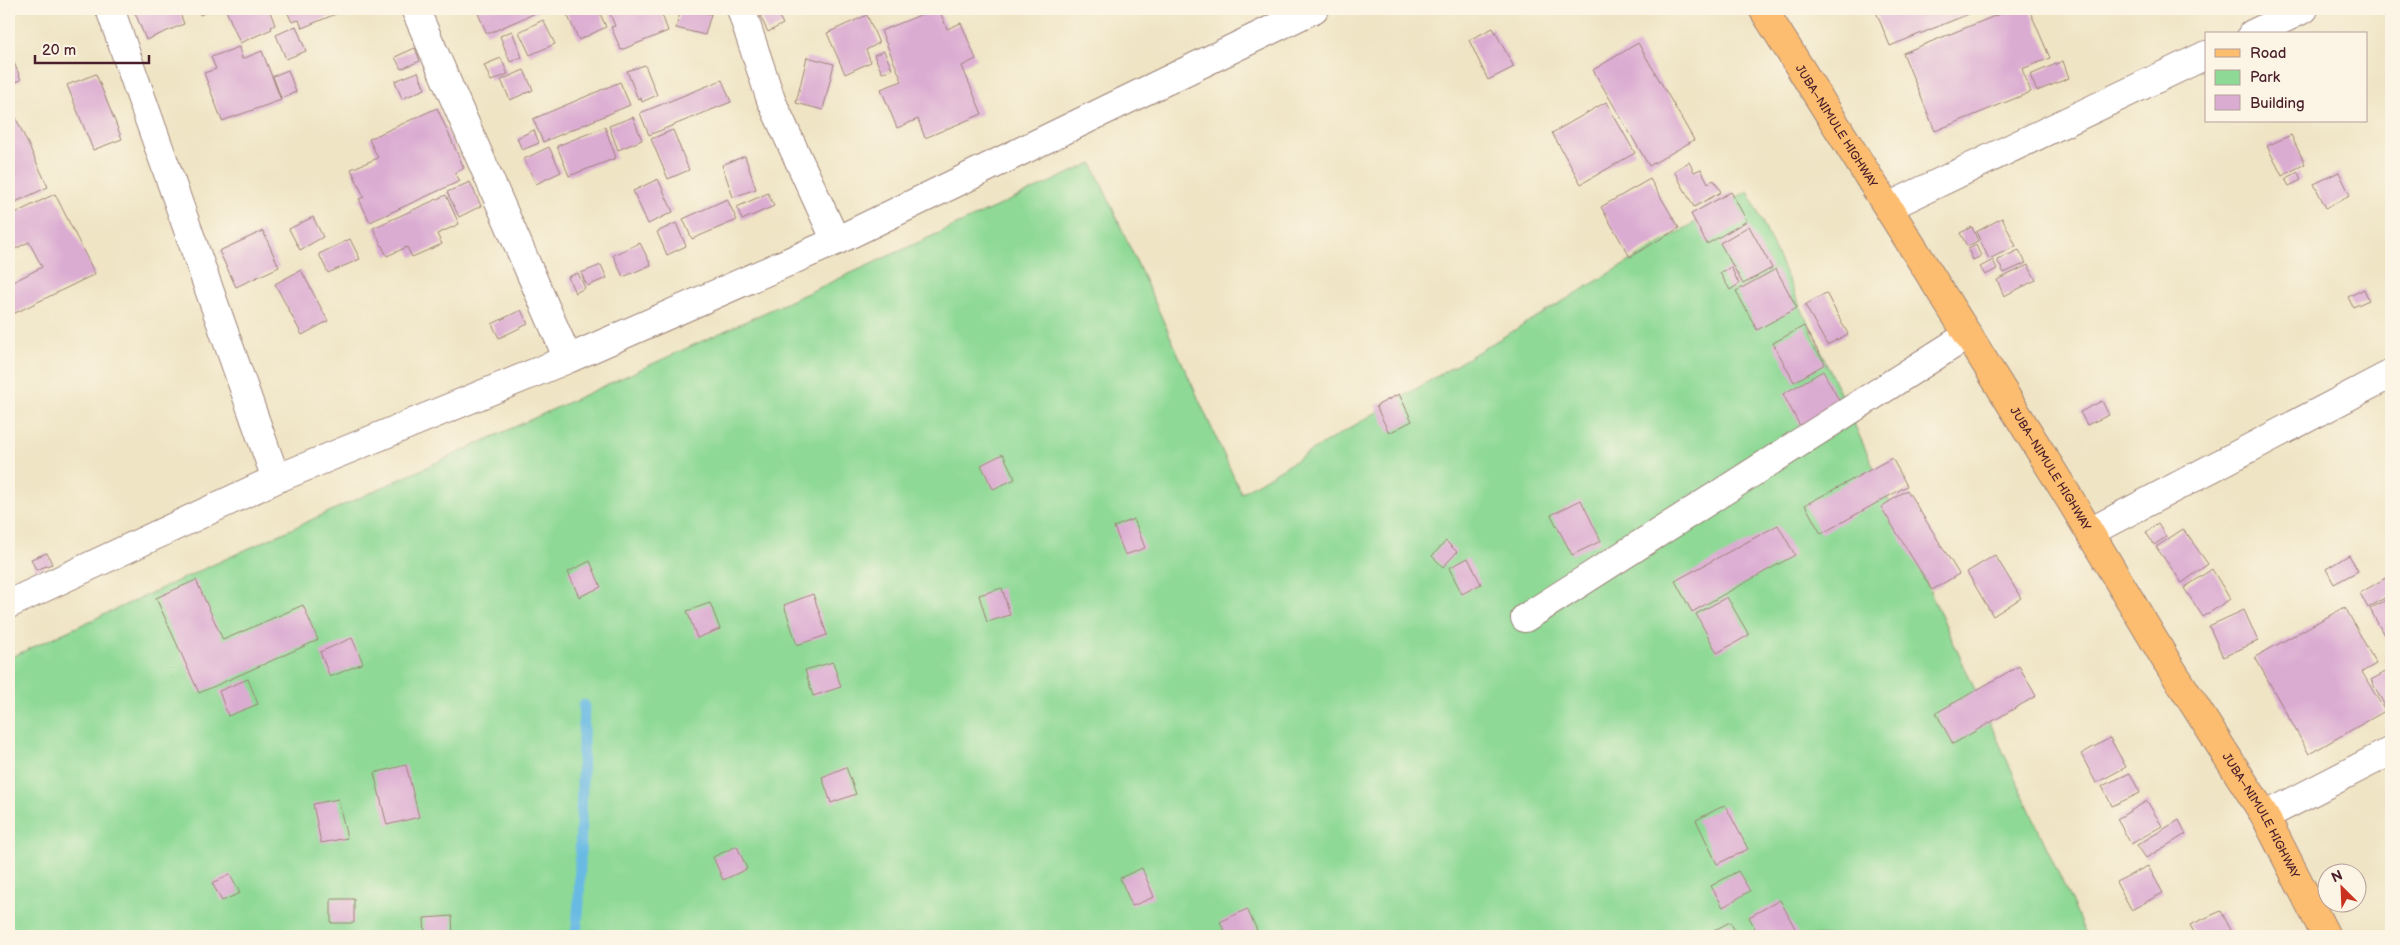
<svg xmlns="http://www.w3.org/2000/svg" width="2400" height="945" font-family="'Balsamiq Sans',sans-serif">
<style>
.green{fill:#8ed995;stroke:#6c7c60}
.lines{fill:none;stroke-linecap:round;stroke-linejoin:round}
.stream{stroke:#67bae3;stroke-width:11}
.building{fill:#dbacd2}
.minor-casing{stroke:#9c8278;stroke-width:30}
.primary-casing{stroke:#9c8278;stroke-width:30}
.minor{stroke:#fff;stroke-width:28}
.primary{stroke:#fcbd6f;stroke-width:28}
.labels{text-anchor:middle;stroke-width:4;stroke-linejoin:round;paint-order:stroke}
.street-label{font-size:12px;fill:#4a1f2b;stroke:#fcf5e5}
</style>
<rect width="100%" height="100%" fill="#fcf5e5"/>
<filter id="ink" filterUnits="userSpaceOnUse"><feTurbulence type="fractalNoise" baseFrequency=".02" numOctaves="2"/><feDisplacementMap in="SourceGraphic" scale="10" xChannelSelector="R" yChannelSelector="G"/><feConvolveMatrix kernelMatrix="1 2 1 2 8 2 1 2 1" color-interpolation-filters="sRGB"/></filter>
<filter id="wash" filterUnits="userSpaceOnUse"><feTurbulence type="fractalNoise" baseFrequency=".0096" numOctaves="4" result="noise"/><feDisplacementMap in="SourceGraphic" scale="20" xChannelSelector="R" yChannelSelector="G"/><feGaussianBlur stdDeviation="1.12" result="paint"/><feColorMatrix in="noise" values="0 0 0 0 0 0 0 0 0 0 0 0 0 0 0 0 0 1.4 0 .05"/><feComposite in="paint" operator="in"/></filter>
<g filter="url(#wash)">
<rect width="100%" height="100%" fill="#efe4c4"/>
<path class="green" d="M1092,163l149,330 507,-302 339,745h-2078v-278z"/>
<g class="lines">
<path class="stream" d="M576,936l3,-34 5,-197"/>
</g>
<g id="blocks">
<path class="building" d="M137,9h54l-11,4 4,11 -38,16 -12,-30z
M198,9h17l-15,6z
M229,9h40l6,16 -4,2 1,2 -32,14 -14,-33z
M286,9h50l2,4 -36,15 -3,-8 -7,2z
M476,9h60l2,3 -51,22z
M598,9l8,18 -27,13 -14,-30z
M608,9h35l2,5 15,-5 8,22 -47,19 -10,-23 4,-1z
M681,9l30,5 -6,21 -29,-7z
M775,9l8,15 -15,8 -8,-16z
M935,9h4l8,20 14,-6 15,36 -14,7 20,48 -57,24 -7,-19 -21,9 -16,-39 21,-8 -21,-50z
M1875,9h106l-91,37z
M2012,9h17l21,49 -28,11 9,23 -96,39 -32,-78z
M867,15l12,28 -13,7 5,12 -26,12 -18,-41z
M543,20l12,24 -25,11 -11,-23z
M296,26l10,25 -20,8 -10,-24z
M1493,28l21,39 -26,13 -19,-40z
M512,31l10,26 -12,5 -10,-26z
M1638,43l56,97 -45,26 -56,-96z
M239,47l3,12 20,-8 19,49 -59,21 -18,-48 12,-4 -5,-12z
M415,48l5,13 -19,8 -6,-12z
M884,51l8,18 -10,4 -8,-18z
M807,57l27,7 -11,46 -27,-7z
M501,58l7,16 -17,7 -7,-16z
M13,60l8,20 -12,5v-24z
M2063,61l6,17 -32,13 -7,-16z
M645,65l12,30 -15,7 -1,-4 -3,1 -11,-28z
M288,70l8,22 -15,6 -8,-22z
M524,70l9,20 -23,10 -9,-20z
M418,72l7,17 -23,10 -7,-18z
M96,74l26,65 -29,11 -26,-65z
M722,80l9,22 -82,33 -9,-22z
M620,82l10,23 -87,37 -10,-23z
M1606,102l29,51 -54,31 -29,-51z
M9,103l39,84 -39,18z
M437,108l27,60 -9,5 5,8 -90,41 -11,-23 5,-2 -13,-28 27,-11 -9,-19z
M633,117l9,23 -24,10 -9,-24z
M605,127l11,31 -47,18 -12,-30z
M534,130l5,13 -17,7 -5,-12z
M673,130l16,40 -21,9 -17,-40z
M2291,135l14,29 -23,12 -15,-30z
M549,147l12,25 -25,12 -12,-25z
M745,156l11,33 -23,8 -11,-32z
M1689,162l5,10 7,-3 7,14 6,-3 7,12 -27,15 -20,-36z
M2298,172l3,8 -12,6 -4,-7z
M2339,172l11,23 -24,13 -12,-24z
M658,179l15,33 -25,12 -15,-33z
M1650,179l29,49 -49,29 -29,-50z
M470,182l11,24 -22,11 -12,-25z
M1731,192l16,29 -40,23 -16,-30z
M768,193l6,13 -32,14 -5,-13z
M55,194l40,80 -86,42v-32l33,-17 -13,-25 -20,10v-36z
M446,195l13,29 -22,10 5,10 -30,13 -5,-10 -20,9 -14,-28z
M727,199l10,21 -45,19 -9,-20z
M313,217l10,20 -23,13 -11,-21z
M2002,218l14,28 -27,13 -13,-27z
M676,223l10,23 -19,9 -10,-23z
M1749,226l23,42 -29,16 -23,-41z
M1972,227l6,14 -11,5 -7,-13z
M263,231l16,36 -43,20 -17,-36z
M350,239l10,20 -32,14 -9,-19z
M640,243l11,22 -28,12 -10,-22z
M1976,245l5,11 -8,4 -5,-11z
M2019,250l7,13 -22,10 -7,-13z
M1993,260l4,9 -12,6 -5,-8z
M601,265l6,13 -20,8 -6,-13z
M2028,265l8,15 -32,16 -7,-16z
M1731,267l8,17 -9,6 -10,-17z
M1776,269l21,39 -40,22 -21,-39z
M301,270l27,51 -26,14 -27,-51z
M578,273l7,15 -10,5 -7,-16z
M2364,289l5,11 -16,7 -5,-10z
M1826,293l22,41 -21,11 -22,-40z
M521,310l7,14 -29,14 -7,-14z
M1804,326l21,38 -31,18 -21,-39z
M1823,371l18,33 -41,22 -17,-32z
M1399,394l13,27 -23,12 -13,-27z
M2102,401l7,14 -22,10 -7,-13z
M1003,454l12,25 -22,10 -12,-24z
M1892,458l15,28 -86,48 -16,-29z
M1907,490l52,84 -27,16 -51,-83z
M1581,500l20,41 -29,14 -21,-40z
M1134,519l11,29 -20,7 -11,-28z
M2158,524l8,13 -12,8 -8,-13z
M1778,525l17,30 -103,57 -17,-31z
M2183,529l25,35 -26,19 -26,-36z
M1446,541l11,11 -14,15 -11,-11z
M47,553l5,11 -16,6 -5,-11z
M1995,555l26,43 -28,18 -26,-44z
M2349,555l9,16 -24,13 -8,-15z
M1468,558l13,26 -19,10 -13,-26z
M590,561l11,26 -22,10 -11,-25z
M2212,569l18,30 -27,18 -19,-29z
M2389,576l2,5v13l-23,14 -8,-15z
M196,580l27,60 80,-35 15,35 -119,53 -43,-95z
M1002,588l8,27 -23,7 -8,-27z
M813,594l14,41 -30,10 -13,-40z
M1727,597l22,38 -32,18 -21,-39z
M2391,597v51l-21,-39z
M710,603l10,26 -23,9 -10,-27z
M2345,607l31,57 -14,8 23,39 -76,43 -54,-97z
M2244,610l14,31 -35,16 -14,-31z
M352,638l11,25 -33,14 -10,-25z
M2391,655v16l-6,-13z
M833,662l8,25 -28,9 -8,-26z
M2019,666l17,30 -83,48 -17,-31z
M2387,671l4,8v26l-5,3 -15,-28z
M248,679l10,25 -30,12 -9,-25z
M2110,738l16,29 -30,16 -15,-29z
M406,765l13,52 -32,8 -13,-52z
M846,767l10,27 -25,9 -9,-26z
M2130,773l10,20 -28,13 -10,-20z
M338,799l9,39 -26,5 -8,-39z
M2147,801l15,25 -31,18 -14,-25z
M1725,805l23,44 -31,15 -21,-44z
M2179,820l7,14 -40,24 -9,-13z
M737,846l10,23 -24,11 -10,-23z
M2148,866l15,27 -32,17 -15,-28z
M1142,868l12,29 -22,9 -12,-28z
M1738,871l12,20 -27,16 -12,-21z
M230,874l10,19 -18,8 -10,-18z
M331,899h23v24h-23z
M1780,900l19,36h-40l-10,-19z
M1247,909l10,21 -12,6h-18l-7,-14z
M2221,911l13,25h-38l-6,-11z
M452,916l1,20h-28l-1,-18z
M1730,922l8,14h-35z"/>
</g>
</g>
<g filter="url(#ink)">
<use href="#blocks" fill-opacity="0" stroke="#9c8278" stroke-width="1"/>
<g class="lines">
<defs>
<path id="minor" d="M110,9l166,470
M415,9l153,350
M741,9l30,91 65,141
M2252,34l52,-25
M1888,207l318,-152
M2090,532l301,-158
M9,604l267,-125 292,-120 268,-118 478,-232
M1525,618l443,-283
M2265,816l126,-65"/>
<g id="primary">
<path id="s1" d="M1763,9l205,326 103,166 96,161 98,154 61,120"/>
</g>
</defs>
<use href="#minor" class="minor-casing"/>
<use href="#primary" class="primary-casing"/>
<use href="#minor" class="minor"/>
<use href="#primary" class="primary"/>
</g>
</g>
<g class="labels">
<g class="street-label">
<text dy="4" stroke="none"><textPath href="#s1" startOffset="138">JUBA–NIMULE HIGHWAY</textPath></text>
<text dy="4" stroke="none"><textPath href="#s1" startOffset="542">JUBA–NIMULE HIGHWAY</textPath></text>
<text dy="4" stroke="none"><textPath href="#s1" startOffset="948">JUBA–NIMULE HIGHWAY</textPath></text>
</g>
</g>
<rect width="2400" height="945" fill="none" stroke="#fcf5e5" stroke-width="30"/>
<rect x="2205" y="32" width="162" height="90" fill="#fcf5e5" stroke="#b59f9b"/>
<rect x="2215" y="49" width="25" height="8" fill="#fcbd6f" stroke="#b59f9b"/>
<text x="2250" y="58" font-size="15" fill="#4a1f2b">Road</text>
<rect x="2215" y="70" width="25" height="15" fill="#8ed995" stroke="#b59f9b"/>
<text x="2250" y="82" font-size="15" fill="#4a1f2b">Park</text>
<rect x="2215" y="95" width="25" height="15" fill="#dbacd2" stroke="#b59f9b"/>
<text x="2250" y="108" font-size="15" fill="#4a1f2b">Building</text>
<g transform="translate(2342 888) rotate(336)"><circle r="24" fill="#fcf5e5" stroke="#b59f9b"/>
<path d="M0-4L9 19L0 12L-9 19Z" fill="#c8321e"/>
<text y="-8" font-size="14" font-weight="bold" text-anchor="middle" fill="#4a1f2b">N</text>
</g>
<path d="M35 55v8h114v-8" fill="none" stroke="#4a1f2b" stroke-width="2.5"/>
<text x="42" y="55" font-size="15" fill="#4a1f2b" stroke="#fcf5e5" stroke-width="4" paint-order="stroke">20 m</text>
</svg>
